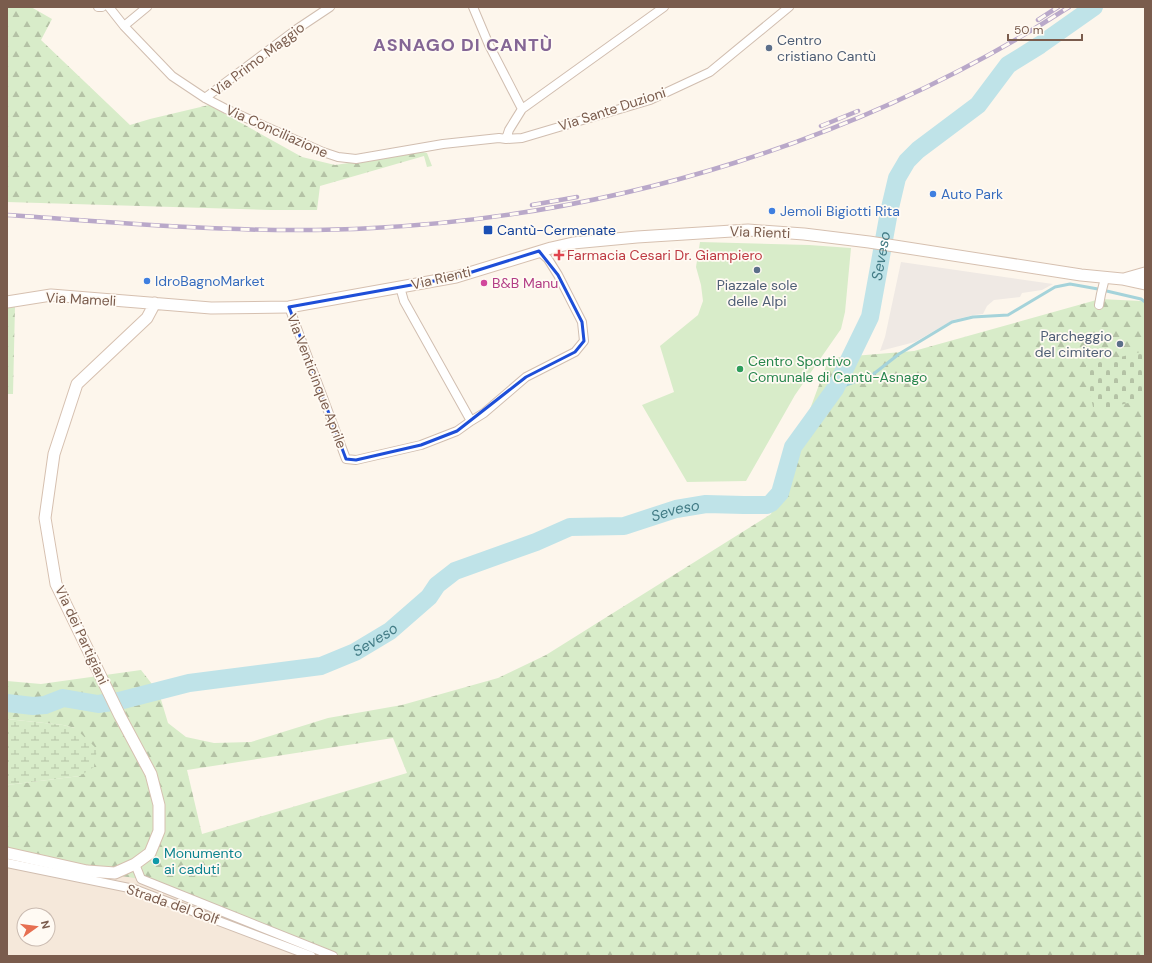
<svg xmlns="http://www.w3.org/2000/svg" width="1152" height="963" font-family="'DM Sans',sans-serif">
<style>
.residential{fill:#f5e8da;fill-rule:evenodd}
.industrial{fill:#efe9e4}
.grass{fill:#d8ecc9}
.forest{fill:url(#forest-firs);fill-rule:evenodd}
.wetland{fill:url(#wetland-marsh)}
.cemetery{fill:url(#cemetery-stones)}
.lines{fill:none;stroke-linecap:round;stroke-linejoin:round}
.stream{stroke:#a5d3da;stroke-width:3}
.river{stroke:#bfe3e8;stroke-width:18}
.street-casing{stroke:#d1beb0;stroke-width:10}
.secondary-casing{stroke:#d6c0b0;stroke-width:13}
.street{stroke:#fff;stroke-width:8}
.secondary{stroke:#fff;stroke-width:11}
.rail-casing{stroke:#b9a8c9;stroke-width:4.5}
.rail{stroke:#fffaf3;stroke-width:3;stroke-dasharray:9;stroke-linecap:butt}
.marked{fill:none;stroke:#1d4ed8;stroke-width:3;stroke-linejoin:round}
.service-dot{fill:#5c6f8a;stroke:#fffaf3;stroke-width:1.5}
.shop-dot{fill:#3f7fe0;stroke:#fffaf3;stroke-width:1.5}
.transit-dot{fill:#1a4fb4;stroke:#fffaf3;stroke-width:1.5}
.health-dot{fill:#e0444e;stroke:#fffaf3;stroke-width:1.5}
.hotel-dot{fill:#d1479c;stroke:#fffaf3;stroke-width:1.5}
.leisure-dot{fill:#2e9e5b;stroke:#fffaf3;stroke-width:1.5}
.culture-dot{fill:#0f9aa8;stroke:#fffaf3;stroke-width:1.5}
.labels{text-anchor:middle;stroke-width:3.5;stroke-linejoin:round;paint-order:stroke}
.service-label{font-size:14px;fill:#4e5e75;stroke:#fffaf3;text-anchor:start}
.street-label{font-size:14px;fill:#7a5c4d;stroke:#fffaf3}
.shop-label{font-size:14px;fill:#366cbe;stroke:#fffaf3;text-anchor:start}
.transit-label{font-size:14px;fill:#164399;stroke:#fffaf3;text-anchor:start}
.health-label{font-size:14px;fill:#be3a42;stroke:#fffaf3;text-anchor:start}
.hotel-label{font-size:14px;fill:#b23c85;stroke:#fffaf3;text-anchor:start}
.leisure-label{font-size:14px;fill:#27864d;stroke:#fffaf3;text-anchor:start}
.culture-label{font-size:14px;fill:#0d838f;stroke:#fffaf3;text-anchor:start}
.water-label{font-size:15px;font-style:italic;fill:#437c86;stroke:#fffaf3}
.district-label{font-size:18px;font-weight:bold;letter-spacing:1px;fill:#846695;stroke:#fffaf3}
</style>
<defs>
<pattern id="forest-firs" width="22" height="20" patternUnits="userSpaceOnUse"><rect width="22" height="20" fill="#d8ecc9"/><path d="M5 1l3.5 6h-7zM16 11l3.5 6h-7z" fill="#b4c2a5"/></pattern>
<pattern id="wetland-marsh" width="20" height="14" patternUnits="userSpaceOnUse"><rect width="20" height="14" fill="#d8ecc9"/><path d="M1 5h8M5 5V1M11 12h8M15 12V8" fill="none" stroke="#b4c2a5"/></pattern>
<pattern id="cemetery-stones" width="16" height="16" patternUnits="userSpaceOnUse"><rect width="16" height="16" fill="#d8ecc9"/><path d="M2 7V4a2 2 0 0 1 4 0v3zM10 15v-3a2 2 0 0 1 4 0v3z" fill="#b4c2a5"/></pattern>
</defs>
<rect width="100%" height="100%" fill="#fdf6ec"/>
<path class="residential" d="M7,844l146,31 198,81h-344zM24,915h24v24h-24z"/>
<path class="industrial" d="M901,262l152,22 -11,6 -20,3 -2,4 -26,3 -7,6 -4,8 -9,1 -21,5 -38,22 -35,9 5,-14z"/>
<path class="grass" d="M700,242l109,3 42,3 -6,64 -4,17 -46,66 -49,86 -59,1 -45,-77 32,-13 -14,-46 38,-31 5,-14 -2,-16 -5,-18z"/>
<path class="forest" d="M7,7h24l21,12 -11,21 89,85 20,-6 59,-14 93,52 33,8 88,-13 4,1 5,13 -5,1 -3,-11 -104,30 -3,24h-47l-263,-8z
M1100,299l41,2 4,2v653h-812l-192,-77 -54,-8 -80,-18v-68l73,-9 -5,-48 -12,-3 -56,-6v-38l34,3 100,-14 18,23 9,30 18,14 28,6 37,-1 77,-24 74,-13 96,-27 48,-23 225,-141 58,-156 85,-7zM393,738l14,35 -205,61 -15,-64z
M7,305l8,1 -2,88h-6z"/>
<path class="wetland" d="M7,719l56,6 12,3 22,21 -3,18 -14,9 -73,9z"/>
<path class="cemetery" d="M1145,351v48l-51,12 -11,-45z"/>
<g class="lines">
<path class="stream" d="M835,389l36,-13 28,-22 53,-32 21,-5 35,-2 47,-28 15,-3 28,5 43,10 4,3"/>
<path class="river" id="s1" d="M7,703l26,3 12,-1 18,-7 35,6 21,-3 70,-18 132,-17 34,-14 35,-21 39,-34 8,-12 18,-14 81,-29 34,-15 54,-1 52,-17 30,-5 38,1h23l4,-2 9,-10 13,-46 42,-58 35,-72 19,-105 8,-34 10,-17 11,-11 60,-45 30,-40 32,-20 54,-38"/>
<defs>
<path id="street" d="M98,7h4
M109,7l15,19 48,50 33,22 21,11 97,43 15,5 18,2 87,-15 56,-6 7,1 16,-1 128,-38 60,-28 79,-65
M473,7l16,38 33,64 -13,21 -3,9
M124,26l23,-19
M205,98l92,-69 33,-22
M522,109l142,-102
M1099,305l2,-11 4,-16
M289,307l57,152 10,1 65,-15 36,-14 14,-10 -67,-120 -4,-14
M471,421l13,-8 42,-36 49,-25 9,-11 -2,-19 -24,-47 -10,-16 -9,-8
M7,863l127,26 177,67
M135,864l6,15 192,77"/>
<path id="secondary" d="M1124,279l21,-6
M7,302l44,-7 160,13 78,-1 167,-30 95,-29 22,-5 64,-6 111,-7 56,4 65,8 212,33 41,4 23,5
M7,853l80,18 28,2 20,-9 15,-11 9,-22v-26l-8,-31 -31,-58 -64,-132 -11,-66 9,-64 23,-70 70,-66 8,-15"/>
</defs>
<use href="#street" class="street-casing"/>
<use href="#secondary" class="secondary-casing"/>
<use href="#street" class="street"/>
<use href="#secondary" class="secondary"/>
<defs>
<path id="rail" d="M1038,20l20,-13
M821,126l37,-15
M532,205l45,-8
M7,215c122,8 244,20 366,13 243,-12 492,-89 696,-221"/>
</defs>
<use href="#rail" class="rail-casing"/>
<use href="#rail" class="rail"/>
</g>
<path class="marked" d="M539,251l19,24 24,47 2,19 -9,11 -49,25 -69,54 -36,14 -65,15 -10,-1 -57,-152 167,-30z"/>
<g class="service-dot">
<circle cx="769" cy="48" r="4"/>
<circle cx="757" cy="270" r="4"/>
<circle cx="1120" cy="344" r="4"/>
</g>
<g class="shop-dot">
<circle cx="933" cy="194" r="4"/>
<circle cx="772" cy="211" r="4"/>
<circle cx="147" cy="281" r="4"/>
</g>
<rect class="transit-dot" x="483" y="225" width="10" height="10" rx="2"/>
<path class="health-dot" d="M557 249h4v4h4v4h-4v4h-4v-4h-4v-4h4z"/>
<circle class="hotel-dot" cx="484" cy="283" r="4"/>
<circle class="leisure-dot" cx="740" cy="369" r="4"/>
<circle class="culture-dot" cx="156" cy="861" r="4"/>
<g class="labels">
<g class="service-label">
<text x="777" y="45">Centro<tspan x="777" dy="16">cristiano Cantù</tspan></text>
<text x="757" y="290" text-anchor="middle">Piazzale sole<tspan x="757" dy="16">delle Alpi</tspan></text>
<text x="1112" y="341" text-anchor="end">Parcheggio<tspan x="1112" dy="16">del cimitero</tspan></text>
</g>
<g class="street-label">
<text transform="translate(258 59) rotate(-37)" y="5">Via Primo Maggio</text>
<text transform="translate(612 109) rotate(-18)" y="5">Via Sante Duzioni</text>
<text transform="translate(277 131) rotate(24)" y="5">Via Conciliazione</text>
<text transform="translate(760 232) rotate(2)" y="5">Via Rienti</text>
<text transform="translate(441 278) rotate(-13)" y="5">Via Rienti</text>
<text transform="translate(81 299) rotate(3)" y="5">Via Mameli</text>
<text transform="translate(317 381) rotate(69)" y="5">Via Venticinque Aprile</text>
<text transform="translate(82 635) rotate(65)" y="5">Via dei Partigiani</text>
<text transform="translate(173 904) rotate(19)" y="5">Strada del Golf</text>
</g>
<g class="shop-label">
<text x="941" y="199">Auto Park</text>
<text x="780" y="216">Jemoli Bigiotti Rita</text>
<text x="155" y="286">IdroBagnoMarket</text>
</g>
<g class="transit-label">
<text x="497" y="235">Cantù-Cermenate</text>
</g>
<g class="health-label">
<text x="567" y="260">Farmacia Cesari Dr. Giampiero</text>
</g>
<g class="hotel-label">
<text x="492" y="288">B&amp;B Manu</text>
</g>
<g class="leisure-label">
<text x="748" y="366">Centro Sportivo<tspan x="748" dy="16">Comunale di Cantù-Asnago</tspan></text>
</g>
<g class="culture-label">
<text x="164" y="858">Monumento<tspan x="164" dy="16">ai caduti</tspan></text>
</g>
<g class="water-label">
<text dy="5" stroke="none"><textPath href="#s1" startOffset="1089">Seveso</textPath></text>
<text dy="5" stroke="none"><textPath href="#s1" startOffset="717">Seveso</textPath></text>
<text dy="5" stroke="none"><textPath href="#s1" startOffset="380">Seveso</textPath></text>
</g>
<g class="district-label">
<text x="463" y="51">ASNAGO DI CANTÙ</text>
</g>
</g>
<rect width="1152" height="963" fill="none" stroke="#7a5c4d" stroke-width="16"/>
<g transform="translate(36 927) rotate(76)"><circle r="19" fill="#fffaf3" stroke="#cabbb1"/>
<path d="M0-3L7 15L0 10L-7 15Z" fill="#e76f51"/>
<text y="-6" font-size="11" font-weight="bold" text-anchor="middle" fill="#7a5c4d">N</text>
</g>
<path d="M1008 34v6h74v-6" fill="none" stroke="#7a5c4d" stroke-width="2"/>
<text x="1014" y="34" font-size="12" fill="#7a5c4d" stroke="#fffaf3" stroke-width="3" paint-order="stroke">50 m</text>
</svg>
